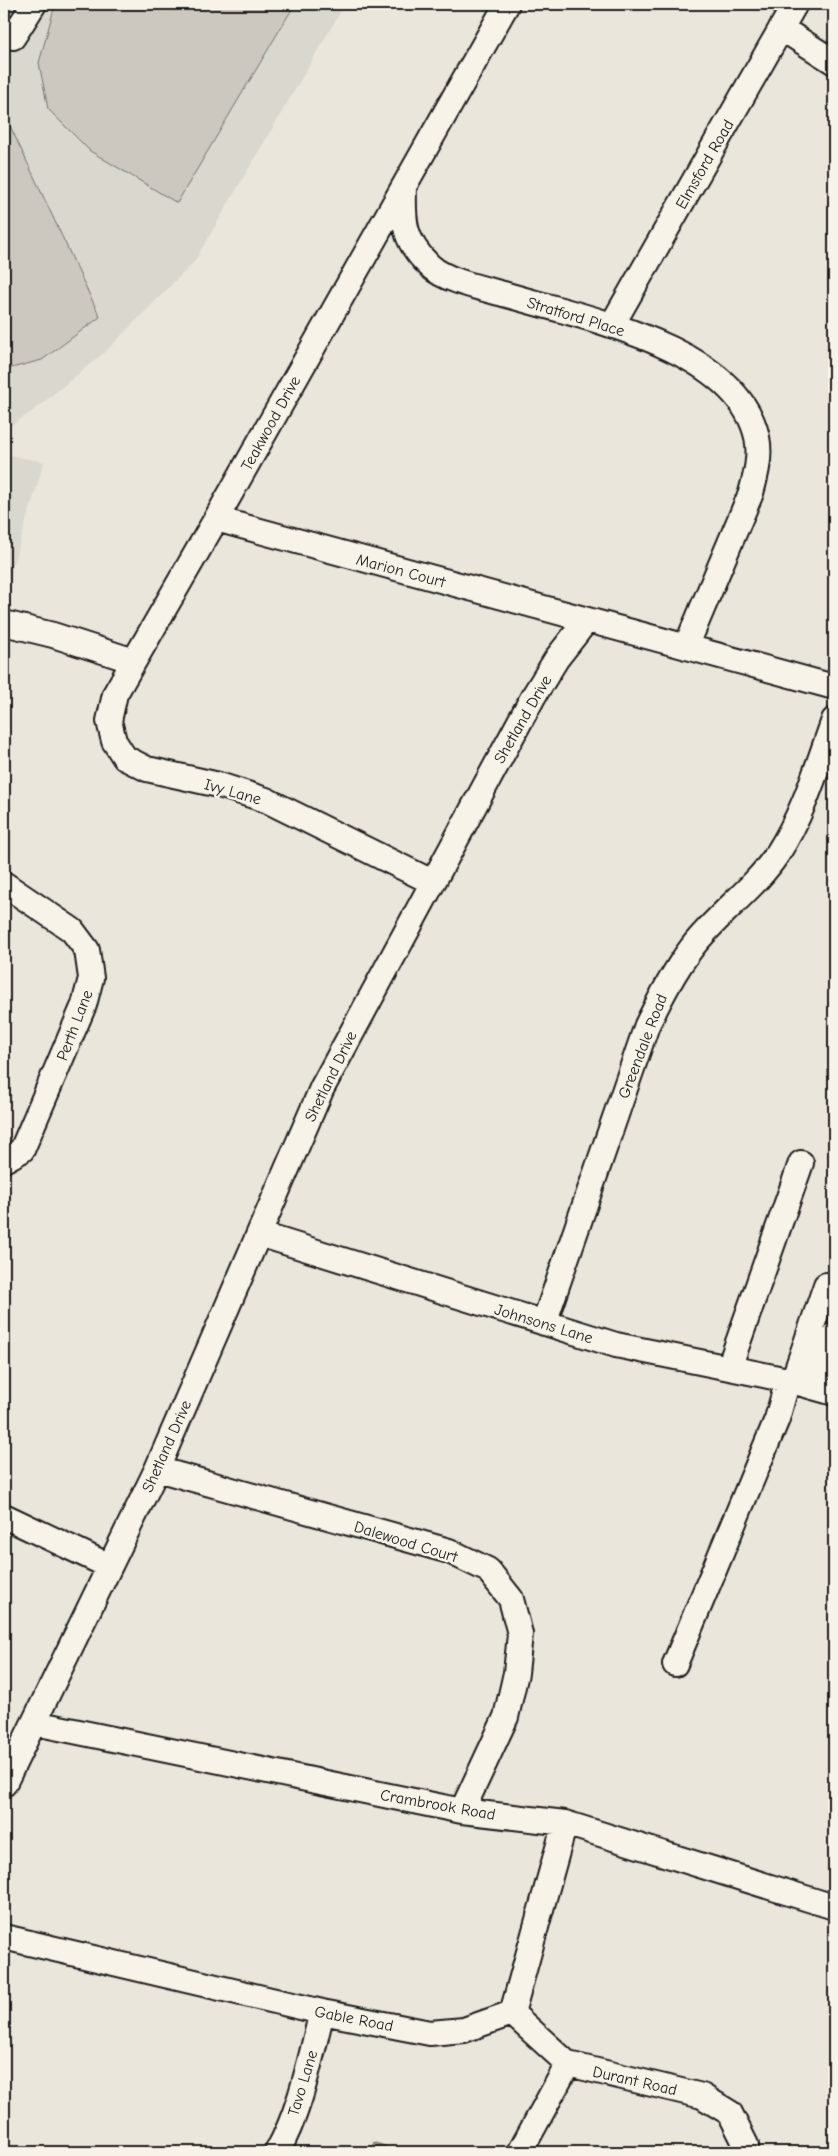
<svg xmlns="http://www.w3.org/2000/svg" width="838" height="2156" font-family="'Comic Neue',sans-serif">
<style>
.built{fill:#dad7ce}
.green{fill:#ccc8c0;stroke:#74726e}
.water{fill:#a3a19a;stroke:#6d6c68}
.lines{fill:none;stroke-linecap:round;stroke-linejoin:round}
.minor-casing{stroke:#1c1c1c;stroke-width:28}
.minor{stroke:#f7f3e8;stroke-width:24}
.labels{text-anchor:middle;stroke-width:5;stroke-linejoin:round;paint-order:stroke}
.street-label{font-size:16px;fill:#1c1c1c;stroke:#f7f3e8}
</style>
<rect width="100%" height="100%" fill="#eae6dc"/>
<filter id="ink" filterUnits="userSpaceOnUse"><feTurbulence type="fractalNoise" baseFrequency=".02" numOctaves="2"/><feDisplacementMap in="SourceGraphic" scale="10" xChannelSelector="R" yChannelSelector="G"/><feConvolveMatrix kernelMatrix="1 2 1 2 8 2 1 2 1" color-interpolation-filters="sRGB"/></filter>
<g filter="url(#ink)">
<path class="built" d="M4,4h341l-151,258 -88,89 -73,60 -29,19z
M4,454l40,8 -40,133z"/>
<path class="green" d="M58,4h237l-118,199 -87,-52 -42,-42 -9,-46 14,-51z
M4,113l96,204 -58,43 -38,10z"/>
<path class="water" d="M374,2142l13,5 -2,5h-15z"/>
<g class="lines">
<defs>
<path id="minor" d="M781,28l53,34
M13,37l21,-33
M404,187c-1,34 -1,54 26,79 15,15 56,23 77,29 75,22 230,52 250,142 4,19 -1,38 -6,56l-65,154
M612,325l183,-321
M216,519l618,168
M4,623l49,12 81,26
M432,882l-166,-82 -47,-15 -72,-16 -22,-11 -11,-17 -5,-20 6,-27 101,-175 291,-515
M4,884l68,46 15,20 4,28 -7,27 -62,145 -18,10
M259,1234l357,111 172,35 46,13
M544,1323l103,-298c14,-28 27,-54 46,-79 26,-33 62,-58 85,-93 26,-40 40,-89 56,-133
M729,1368l72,-205
M793,1381l33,-96h8
M813,1387l21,-52
M157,1469l292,82 39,19 23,29 9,35 -4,39 -10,44 -44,94
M4,1516l105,50
M675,1664l102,-245 11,-39
M35,1723l427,88 103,12 269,84
M4,1784l153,-315 165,-381 211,-391 24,-39 29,-37
M4,1937l318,75 108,21 34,-3 48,-17
M512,2013l56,51 134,32 28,17 16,32 -1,7
M512,2013l53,-190
M277,2152c24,-42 33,-93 45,-140
M520,2152l48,-88"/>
</defs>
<use href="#minor" class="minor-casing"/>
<use href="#minor" class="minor"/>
</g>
</g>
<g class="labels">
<g class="street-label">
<text transform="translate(704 164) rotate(-60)" y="6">Elmsford Road</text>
<text transform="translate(576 316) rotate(17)" y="6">Stratford Place</text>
<text transform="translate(270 423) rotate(-61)" y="6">Teakwood Drive</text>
<text transform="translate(401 570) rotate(15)" y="6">Marion Court</text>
<text transform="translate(522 719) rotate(-60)" y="6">Shetland Drive</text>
<text transform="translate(233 791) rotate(16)" y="6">Ivy Lane</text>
<text transform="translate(74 1025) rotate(-69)" y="6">Perth Lane</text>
<text transform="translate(642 1046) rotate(-69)" y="6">Greendale Road</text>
<text transform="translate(330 1076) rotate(-64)" y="6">Shetland Drive</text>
<text transform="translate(544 1323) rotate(17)" y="6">Johnsons Lane</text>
<text transform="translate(166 1446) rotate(-66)" y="6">Shetland Drive</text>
<text transform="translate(406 1541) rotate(17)" y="6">Dalewood Court</text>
<text transform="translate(438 1804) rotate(10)" y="6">Crambrook Road</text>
<text transform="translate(354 2018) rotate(11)" y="6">Gable Road</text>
<text transform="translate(635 2080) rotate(13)" y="6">Durant Road</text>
<text transform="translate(302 2083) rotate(-73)" y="6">Tavo Lane</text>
</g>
</g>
<rect width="838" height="2156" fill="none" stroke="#f7f3e8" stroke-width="20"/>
<rect x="10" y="10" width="818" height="2136" fill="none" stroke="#1c1c1c" stroke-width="2" filter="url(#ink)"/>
</svg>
